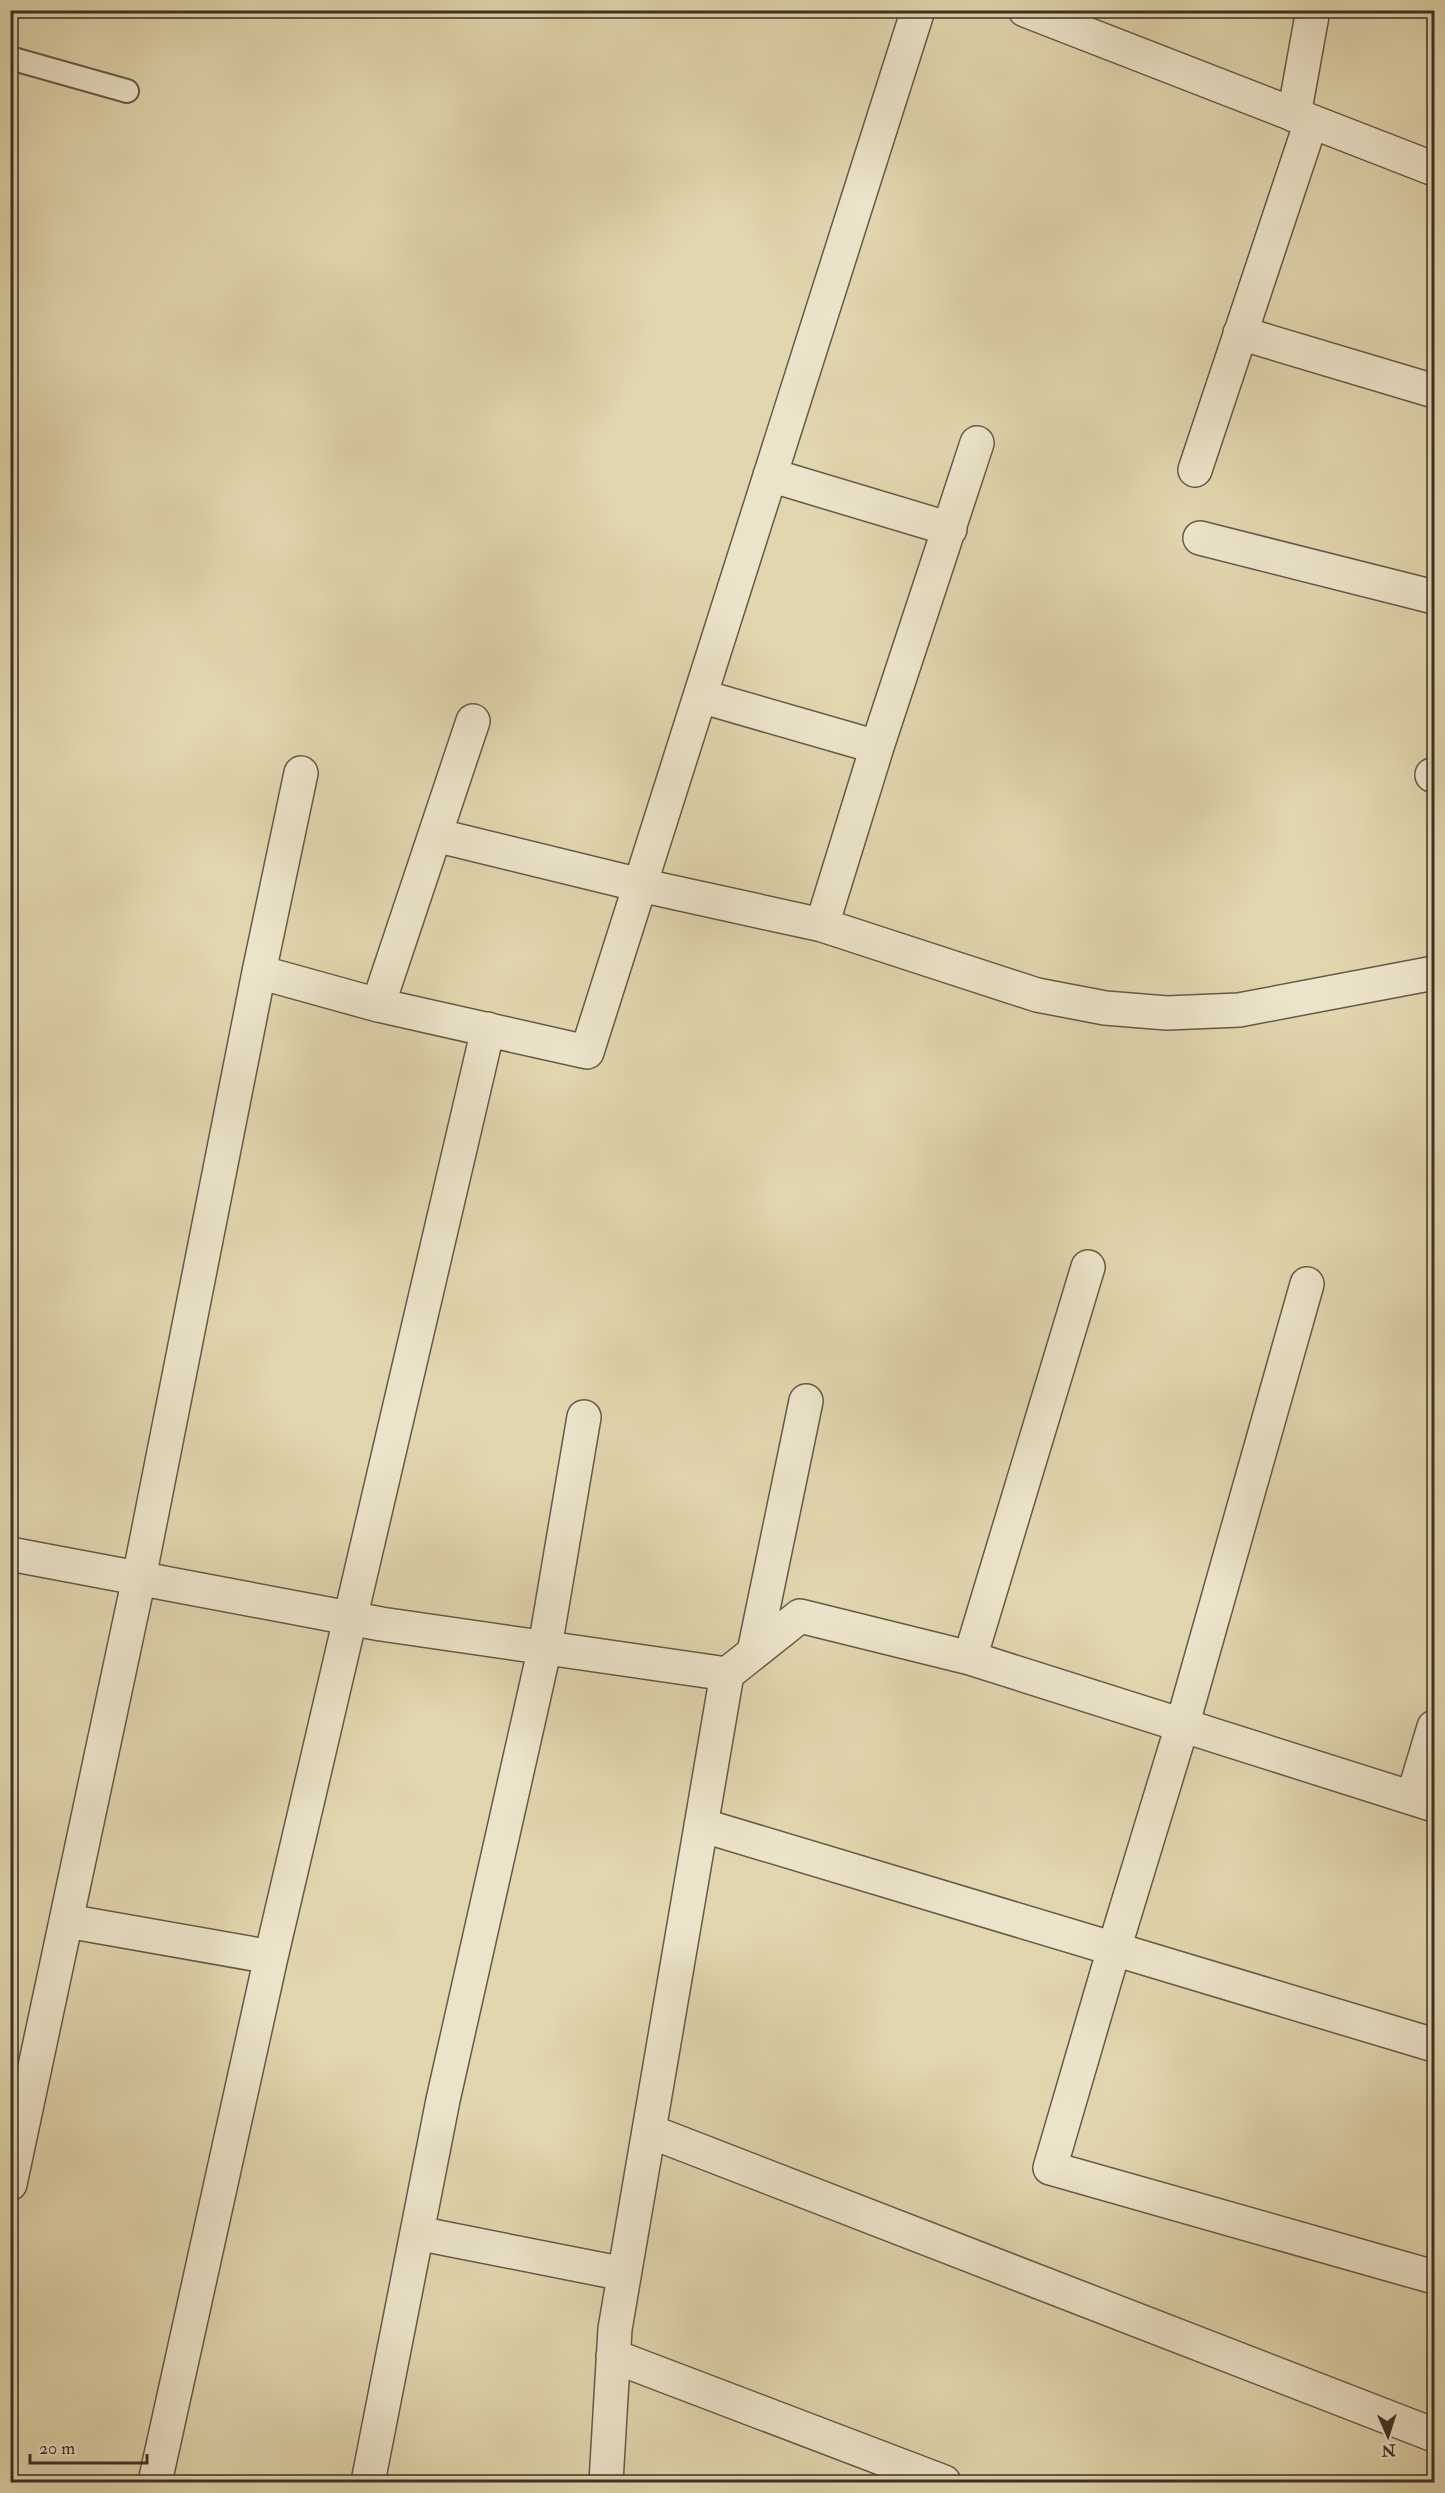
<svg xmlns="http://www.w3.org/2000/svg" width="1445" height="2493" font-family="'IM FELL Double Pica',serif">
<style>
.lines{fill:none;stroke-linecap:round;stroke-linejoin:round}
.service-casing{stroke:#655a48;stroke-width:26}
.minor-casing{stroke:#655a48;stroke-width:36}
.service{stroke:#ece4ca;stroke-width:22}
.minor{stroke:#ece4ca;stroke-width:33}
</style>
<rect width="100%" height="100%" fill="#e2d6ae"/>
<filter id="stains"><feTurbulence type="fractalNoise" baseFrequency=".00333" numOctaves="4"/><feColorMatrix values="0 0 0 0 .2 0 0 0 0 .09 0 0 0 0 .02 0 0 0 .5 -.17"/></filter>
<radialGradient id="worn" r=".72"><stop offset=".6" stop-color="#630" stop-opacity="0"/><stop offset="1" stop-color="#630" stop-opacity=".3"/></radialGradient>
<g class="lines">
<defs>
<path id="service" d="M10,58l117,33"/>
<path id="minor" d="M1025,10l409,159
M1294,115l19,-105
M1240,333l194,58
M1195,470l116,-348
M770,475l180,54
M1200,538l234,59
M700,696l177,51
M1432,775h2
M435,835l205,50 182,40 215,70 68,13 62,5 72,-3 195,-37
M822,925l55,-178 100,-304
M259,972l42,-199
M378,1005l209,47 331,-1042
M1307,1284l-125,442 -68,223 -64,219 384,109
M10,1554l371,70 346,50 73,-58 170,42 464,147
M754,1652l52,-251
M970,1658l118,-391
M1413,1797l21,-70
M701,1825l733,220
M67,1921l204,36
M649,2131l785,304
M10,2184l129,-606 120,-606 119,33 95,-284
M417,2233l207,41
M613,2356l331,126
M155,2482l116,-525 217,-928
M368,2482l75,-382 102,-453 39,-230
M606,2482l9,-153 112,-655"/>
</defs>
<use href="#service" class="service-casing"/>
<use href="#minor" class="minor-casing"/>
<use href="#service" class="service"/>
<use href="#minor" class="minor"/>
</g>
<rect width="1445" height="2493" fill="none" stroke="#e2d6ae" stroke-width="36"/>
<rect x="12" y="12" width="1421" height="2469" fill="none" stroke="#3b3126" stroke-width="3"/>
<rect x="18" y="18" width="1409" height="2457" fill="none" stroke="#3b3126" stroke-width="1.5"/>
<g transform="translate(1388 2436) rotate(177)" stroke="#ece4ca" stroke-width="4.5" paint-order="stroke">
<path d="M0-4.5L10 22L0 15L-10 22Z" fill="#3b3126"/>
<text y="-9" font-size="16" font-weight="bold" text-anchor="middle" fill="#3b3126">N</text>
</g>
<path d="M30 2454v9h117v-9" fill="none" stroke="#3b3126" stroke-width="3"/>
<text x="39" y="2454" font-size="18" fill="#3b3126" stroke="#ece4ca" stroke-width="4.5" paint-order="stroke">20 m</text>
<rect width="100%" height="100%" filter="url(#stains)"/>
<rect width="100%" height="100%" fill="url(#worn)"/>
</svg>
